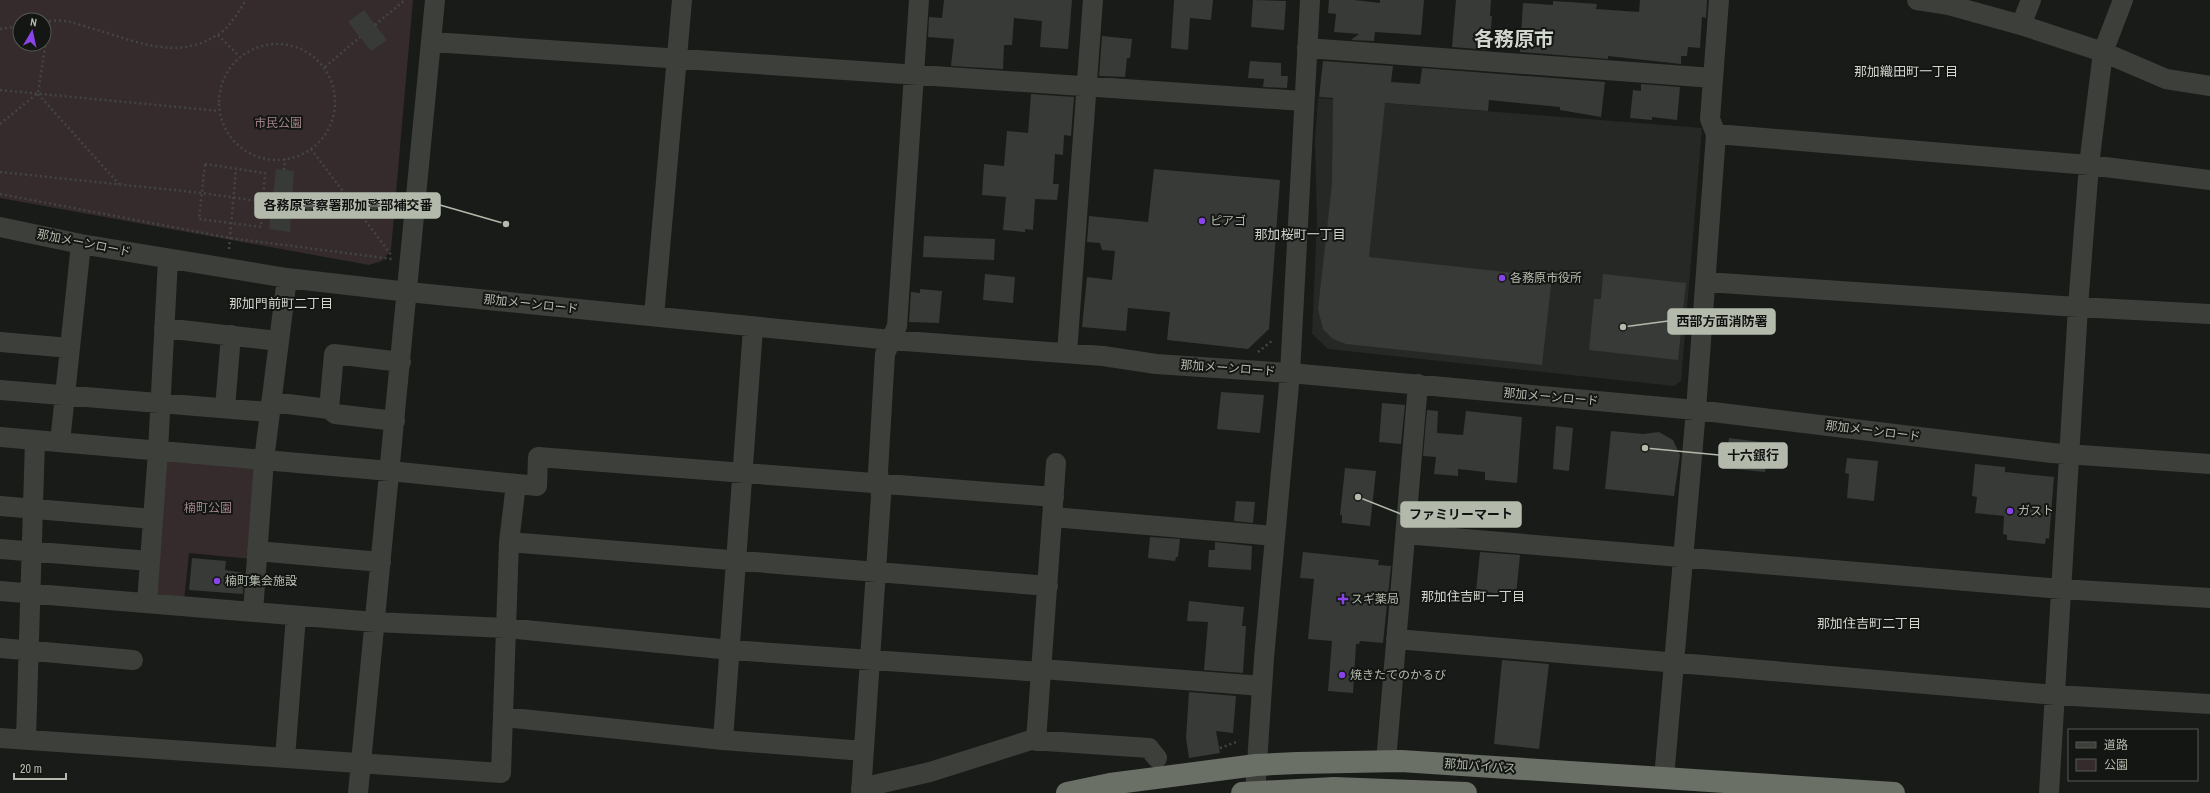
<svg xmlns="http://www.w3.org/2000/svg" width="2210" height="793" font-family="'Archivo Narrow','Noto Sans JP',sans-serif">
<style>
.built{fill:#252825}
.green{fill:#352b2c;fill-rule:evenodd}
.building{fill:#373a36}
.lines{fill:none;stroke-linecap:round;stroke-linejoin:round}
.path{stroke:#434640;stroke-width:2.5;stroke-dasharray:2 3;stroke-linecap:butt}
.minor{stroke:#3c3f3a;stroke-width:20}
.highway{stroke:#6b7066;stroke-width:22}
.poi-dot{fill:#8944e8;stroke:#141614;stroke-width:1.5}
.labels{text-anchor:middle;stroke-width:4;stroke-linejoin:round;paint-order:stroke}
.park-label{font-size:12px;fill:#a3848a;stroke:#141614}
.poi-label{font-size:12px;fill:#b3baac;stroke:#141614;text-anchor:start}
.street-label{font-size:12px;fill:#b3baac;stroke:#141614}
.neighbourhood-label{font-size:13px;fill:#d1d6cd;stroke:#141614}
.town-label{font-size:20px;font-weight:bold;fill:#d1d6cd;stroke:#141614}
.leader{fill:none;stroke:#b3baac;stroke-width:1.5}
.callout-dot{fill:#b3baac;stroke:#141614;stroke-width:1.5}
.callout{fill:#b3baac;stroke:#b3baac;stroke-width:1.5}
.callout-label{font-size:13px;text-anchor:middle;font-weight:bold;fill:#111}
</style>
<rect width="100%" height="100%" fill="#191b19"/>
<path class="built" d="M1318,98l384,30 -21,253 -7,5 -346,-37 -16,-15 5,-111 -2,-82z"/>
<path class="green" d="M0,0h413l-22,250 -9,11 -13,4 -369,-67zM20,20h24v24h-24z
M161,458l98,9 -7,92 -63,-6 -5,48 -33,-3z"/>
<path class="building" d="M944,0h128l-4,49 -28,-2 2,-26 -28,-3 -2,27h-8l-1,24 -52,-3 3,-27 -26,-2 1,-20 13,1z
M1174,0h39l-2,20 -21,-2 -2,32 -17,-2z
M1253,0l33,1 -2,29 -33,-3z
M1329,0h25l26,3v-3h44l-3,35 -46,-3 -1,9 -23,-1 8,-6 -25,-2 2,-18 -8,-1z
M1456,0h35l-1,16h2l-3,34 -37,-3z
M1640,0h67l-1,18 -4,-1 -2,31 -12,-1 -1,9h-6v8l-73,-8v3l-88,-7 3,-49 30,2v-4l30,2 14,1 -1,5 43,3z
M364,10l23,30 -16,11 -23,-29z
M1102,36l30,3 -2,19h-3l-2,19 -26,-1z
M1250,61l31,2v13h7l-1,12 -24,-1 1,-8 -16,-1z
M1323,61l70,5 -2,16 29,2 2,-16 183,14 -4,35 -41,-7v-3l-71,-7 -1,11 -103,-8 -16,154 183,20 -10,88 -196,-21 -13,-5 -10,-10 -5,-20 14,-125 1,-86 -14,-1z
M1641,84l39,3 -3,33 -25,-3v3l-22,-2 3,-28 8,1z
M1031,94l43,3 -3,39 -7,-1 -1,20 -8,-1 -2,30h6l-2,16 -22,-1 -2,31 -8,-1v3l-22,-2 3,-33 -24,-2 2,-31 20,2 3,-35 21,2z
M276,169l18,2 -4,61 -21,-3z
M1154,169l126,11 -11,149 -21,20 -81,-9 3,-28 -42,-4 -2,23 -44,-4 5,-50 25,3 3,-29 -13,-1 -2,-7 -13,-1 2,-26 59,6z
M924,236l71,3 -1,21 -71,-3z
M985,274l30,3 -2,26 -30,-3z
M1603,274l83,9 -8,77 -89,-10 5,-51h7z
M920,289l22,2 -3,32 -30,-1 2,-30 9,1z
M1221,392l43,3 -4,38 -43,-4z
M1382,403l23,2 -4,39 -22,-2z
M1427,410l11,1 -1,22 26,2 3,-24 56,6 -5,66 -32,-3v-8l-27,-3v7l-24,-2 2,-17 -13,-1z
M1556,426l17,2 -4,43 -16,-2z
M1611,431l32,3 16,-2 14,8 7,15 -6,41 -69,-7z
M1729,438l40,5 -4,29 -40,-4z
M1847,458l31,3 -4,40 -27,-3 2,-24 -4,-1z
M1975,464l30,3v5l49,5 -5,62 -3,-1 -1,6 -38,-4v-5l-4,-1 1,-18 -29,-3 2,-16 -5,-1z
M1345,468l31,3 -6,55 -28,-3v-8h-2z
M1236,501l19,1 -2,21 -19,-2z
M1150,537l30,2 -2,18h-2l-1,4 -27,-3z
M1215,542l37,4 -1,24 -43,-3 1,-17h6z
M1303,552l76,8 -1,5 13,1 -8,77 -23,-2 -1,3h-3l-3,49 -25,-2 4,-50 -24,-2 6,-60 -14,-1z
M1480,552l40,3 -4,40 -40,-4z
M192,558l34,3 -1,9 19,3 -1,21 -54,-4z
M1189,601l55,6 -2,19h4l-3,47 -39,-3 4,-48 -21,-1z
M1502,660l47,4 -10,85 -45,-5z
M1189,692l47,4 -3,37 -17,-2 4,22 -31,5 -3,-20z"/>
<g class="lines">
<path class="path" d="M44,22c22,-4 29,1 50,7 41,12 83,32 123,6 13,-7 21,-23 29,-35
M375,25l30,-25
M0,29l20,-3
M218,35l21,21
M219 102a58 58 0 1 1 116 0a58 58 0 1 1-116 0Z
M325,67l35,-30
M0,90l219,21
M38,94l81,90
M0,124l38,-31 11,-72
M311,149l81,107
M205,164l60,9 -4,54 -62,-8z
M284,170l1,-11
M0,172l202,21 70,10
M0,194l230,44 162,21
M229,249l7,-80
M1258,352l15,-12
M1220,748l19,-7"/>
<path class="minor" d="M1917,0l32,5 72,20 82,27 63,27 44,7
M2021,25l10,-25
M432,42l871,59
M1307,48l406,30
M1716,134l373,31 121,15
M0,227l81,17 206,34 121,14 483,48 212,16 53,8 134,9 406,37 356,43 158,11
M1706,282l372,25 132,7
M654,316l28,-316
M164,328l114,13
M0,342l70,6
M1067,353l26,-353
M0,390l269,22
M271,402l58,7 6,5 60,7
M225,408l6,-73
M329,409l5,-55 67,8
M0,437l390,34 147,15 1,-29 516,40
M60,442l21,-198
M0,506l153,13
M1053,517l221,19
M1405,534l656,55 149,9
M509,542l539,44
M0,549l150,12
M257,551l124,11
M0,591l375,31 131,6 225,22 311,22
M147,603l11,-152 10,-192
M253,612l11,-152 23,-182
M1396,639l659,56 155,9
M0,648l133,12
M1042,669l220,17
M503,717l220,23 141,11
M0,738l501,35 8,-231 7,-58
M26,739l9,-299
M723,740l30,-412
M1036,741l20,-278
M285,758l11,-142
M1386,761l32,-377
M1664,778l32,-368 20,-276 -6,-15 9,-119
M861,788l69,-16 101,-32 118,8 8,10
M358,793l77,-793
M861,793l20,-297 -3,-24 7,-118 12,-28 22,-326
M1255,793l9,-135 26,-285 20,-373
M2049,793l29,-486 11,-142 14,-113 20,-52"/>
<path class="highway" d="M1067,793l43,-9 146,-19 41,-2 104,-2 493,32
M1242,793l92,-5 132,5"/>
</g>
<g class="poi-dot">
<circle cx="1202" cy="221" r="4"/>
<circle cx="1502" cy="278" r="4"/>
<circle cx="2010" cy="511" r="4"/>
<circle cx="217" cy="581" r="4"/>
<path d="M1341 593h4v4h4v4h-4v4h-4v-4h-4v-4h4z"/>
<circle cx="1342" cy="675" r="4"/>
</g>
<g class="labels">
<g class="park-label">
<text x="278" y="127">市民公園</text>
<text x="208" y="512">楠町公園</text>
</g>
<g class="poi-label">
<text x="1210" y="225">ピアゴ</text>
<text x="1510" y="282">各務原市役所</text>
<text x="2018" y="515">ガスト</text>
<text x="225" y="585">楠町集会施設</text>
<text x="1351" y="603">スギ薬局</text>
<text x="1350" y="679">焼きたてのかるび</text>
</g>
<g class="street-label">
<text transform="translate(84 243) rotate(11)" y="4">那加メーンロード</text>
<text transform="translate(531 304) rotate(6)" y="4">那加メーンロード</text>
<text transform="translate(1228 368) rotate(4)" y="4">那加メーンロード</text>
<text transform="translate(1551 397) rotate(5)" y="4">那加メーンロード</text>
<text transform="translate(1873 431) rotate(7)" y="4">那加メーンロード</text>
<text transform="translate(1480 766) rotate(4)" y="4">那加バイパス</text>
</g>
<g class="neighbourhood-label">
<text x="1906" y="76">那加織田町一丁目</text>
<text x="1300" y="239">那加桜町一丁目</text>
<text x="281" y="308">那加門前町二丁目</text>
<text x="1473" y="601">那加住吉町一丁目</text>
<text x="1869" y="628">那加住吉町二丁目</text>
</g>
<g class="town-label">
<text x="1514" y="46">各務原市</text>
</g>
</g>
<path class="leader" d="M506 224L440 205M1623 327L1668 321M1645 448L1719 455M1358 497L1401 514"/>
<g class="callout-dot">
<circle cx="506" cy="224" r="4"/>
<circle cx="1623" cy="327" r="4"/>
<circle cx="1645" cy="448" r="4"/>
<circle cx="1358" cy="497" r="4"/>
</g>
<g class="callout">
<rect x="255" y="193" width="185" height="25" rx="4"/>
<rect x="1668" y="309" width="107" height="25" rx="4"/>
<rect x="1719" y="443" width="68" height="25" rx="4"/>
<rect x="1401" y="502" width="120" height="25" rx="4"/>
</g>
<g class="callout-label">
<text x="348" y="210">各務原警察署那加警部補交番</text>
<text x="1722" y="326">西部方面消防署</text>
<text x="1753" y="460">十六銀行</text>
<text x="1461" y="519">ファミリーマート</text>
</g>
<rect x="2068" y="729" width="130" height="52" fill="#141614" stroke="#545851"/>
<rect x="2076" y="742" width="20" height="6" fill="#3c3f3a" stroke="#545851"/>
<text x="2104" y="749" font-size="12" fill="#b3baac">道路</text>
<rect x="2076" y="759" width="20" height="12" fill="#352b2c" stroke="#545851"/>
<text x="2104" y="769" font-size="12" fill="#b3baac">公園</text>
<g transform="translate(32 32) rotate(9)"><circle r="19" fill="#141614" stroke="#545851"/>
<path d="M0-3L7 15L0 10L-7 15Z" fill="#8944e8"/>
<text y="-6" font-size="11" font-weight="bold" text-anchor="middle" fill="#b3baac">N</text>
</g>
<path d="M14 773v6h52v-6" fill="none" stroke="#b3baac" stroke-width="2"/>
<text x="20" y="773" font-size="12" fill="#b3baac" stroke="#141614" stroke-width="3" paint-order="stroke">20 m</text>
</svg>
